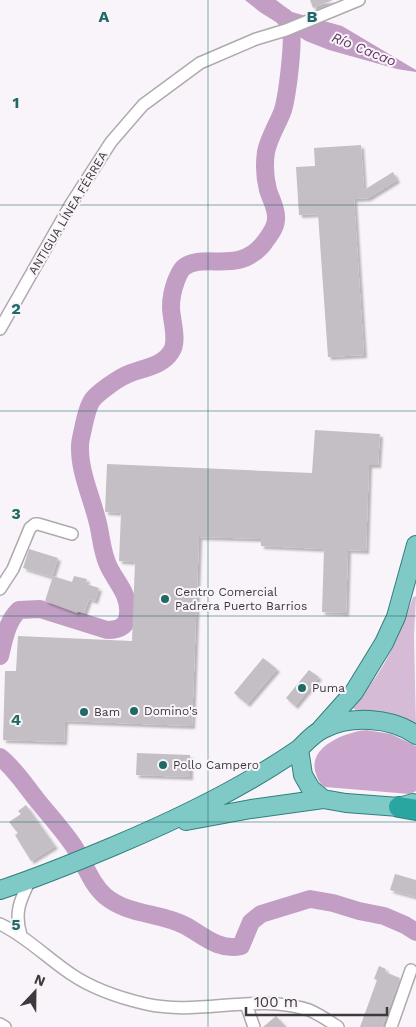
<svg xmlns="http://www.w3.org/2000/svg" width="416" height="1027" font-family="'Work Sans',sans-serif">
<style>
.green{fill:#d5bbd6}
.forest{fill:#cca7cd}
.water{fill:#c29ec4}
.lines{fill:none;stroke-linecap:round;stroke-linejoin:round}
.river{stroke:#c29ec4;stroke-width:18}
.building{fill:#c4bfc4;filter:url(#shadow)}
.street-casing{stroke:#aeaaae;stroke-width:14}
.primary-casing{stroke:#30807d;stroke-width:20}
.highway-casing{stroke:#30807d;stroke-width:22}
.street{stroke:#fff;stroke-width:11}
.primary{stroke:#7fcac6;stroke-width:18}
.highway{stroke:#29a6a0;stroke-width:20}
.grid{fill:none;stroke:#1e6a66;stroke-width:1;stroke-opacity:0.55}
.poi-dot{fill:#1e6a66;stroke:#f9f4f9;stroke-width:2}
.labels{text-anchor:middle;stroke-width:4;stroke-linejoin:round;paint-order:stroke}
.street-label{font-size:12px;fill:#3c3a3c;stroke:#f9f4f9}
.poi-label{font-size:12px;fill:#3c3a3c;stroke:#f9f4f9;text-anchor:start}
.water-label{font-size:14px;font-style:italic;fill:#613363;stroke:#f9f4f9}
.grid-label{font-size:16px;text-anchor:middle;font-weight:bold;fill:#1e6a66;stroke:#f9f4f9;stroke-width:4;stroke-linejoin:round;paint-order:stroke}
</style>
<defs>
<filter id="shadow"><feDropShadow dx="3" dy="3" stdDeviation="1" flood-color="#0004"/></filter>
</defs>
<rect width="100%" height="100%" fill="#f9f4f9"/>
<path class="green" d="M416,596l-2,40 2,93 -59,-18 -4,-3v-4c30,-28 47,-69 60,-107z"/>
<path class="forest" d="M366,730l25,4 25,12v45l-6,3 -85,-7c-5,-3 -7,-7 -9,-13 -10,-27 30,-42 50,-44z"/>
<path class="water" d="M245,0h31l16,12 50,14 74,44v2l-19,-3 -68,-19 -23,-9 -46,-29z"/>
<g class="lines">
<path class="river" d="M0,656c4,-16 7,-35 19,-46l21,-1 67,21c11,0 20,-3 21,-16 2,-20 -13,-33 -20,-49 -6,-14 -6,-22 -9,-37 -5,-26 -20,-55 -19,-82 0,-7 3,-15 4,-22 2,-8 4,-19 9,-25 6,-7 23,-19 31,-23 15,-8 37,-8 47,-24 8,-11 0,-32 0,-45 0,-9 2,-18 5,-26 2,-5 4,-10 7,-13 20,-17 56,8 81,-25 5,-7 12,-15 12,-24 1,-10 -5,-19 -8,-29 -3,-12 -4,-25 -2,-38 3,-15 12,-28 17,-42 4,-14 12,-72 7,-84 -1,-3 -4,-6 -6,-9
M0,757c15,12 25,28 37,43 12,15 25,29 36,45 11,16 17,38 32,51 24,20 55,16 81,30 18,10 33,25 55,20l10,-24 10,-8 49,-15 23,4 26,8 25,5 21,9 11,7"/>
</g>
<path class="building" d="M310,0h23l-20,8z
M361,145l3,45 29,-18 4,8 -29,18 -14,1 10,156 -36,2 -10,-143 -19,1 -3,-48 19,-1 -1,-18z
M315,430l65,4 -2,31h-9l-3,86 -18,-1 -2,63 -24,-1 2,-63 -63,-3v-7l-62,-2 -7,189 -127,-5 -1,21 -61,-2 2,-69h11l2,-35 114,5 3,-79 -16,-1 2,-48 -16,-1 2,-48 205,9z
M29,549l29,9 -6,19 -29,-9z
M53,576l19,6 2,-6 13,3 -1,5 13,4 -4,13 -6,-2 -5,14 -6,-2 -1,2 -32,-12z
M263,658l14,11 -30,35 -13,-11z
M309,670l10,7 -24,29 -9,-8z
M137,753l53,2v22l-54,-2z
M26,805l29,41 -24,15 -16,-26 3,-2 -9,-11 12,-8 -3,-3z
M395,874l21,6v17l-26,-7z
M379,966l7,3 -1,3 15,6 -18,49h-22l17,-47 -3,-1z
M276,1016l10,11h-23z"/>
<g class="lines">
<defs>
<path id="street" d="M0,329l71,-125 40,-62 32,-37 57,-42 56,-24 30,-9 73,-30
M0,589l13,-20 17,-41 5,-4h3l34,10
M0,924c27,13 47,34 71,50 22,15 49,24 75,30 53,12 110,-11 163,6 10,4 20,11 29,17
M21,935c-7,-22 -1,-35 9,-55
M246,1004l8,23
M0,1024l5,3
M391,1027l20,-57"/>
<path id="primary" d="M321,729l33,-37 30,-49 12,-26 20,-72
M413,803l-14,4 -53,-4 -23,-4 -12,-10 -8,-14 -4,-26c7,-7 15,-16 24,-20 27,-14 68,-12 93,6
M186,821l65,-12 72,-10
M0,890c39,-13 76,-28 114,-44 64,-27 127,-57 185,-97"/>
<path id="highway" d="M399,807l17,3"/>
</defs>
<use href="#street" class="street-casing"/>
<use href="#primary" class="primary-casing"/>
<use href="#highway" class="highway-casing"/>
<use href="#street" class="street"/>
<use href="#primary" class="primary"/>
<use href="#highway" class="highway"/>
</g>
<path class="grid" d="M208,0v1027M0,205h416M0,411h416M0,616h416M0,822h416"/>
<g class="poi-dot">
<circle cx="165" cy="599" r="5"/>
<circle cx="302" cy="688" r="5"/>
<circle cx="134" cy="711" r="5"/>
<circle cx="84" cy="712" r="5"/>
<circle cx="163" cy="765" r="5"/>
</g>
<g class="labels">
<g class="street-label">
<text transform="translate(68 213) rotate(-59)" y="4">ANTIGUA LÍNEA FÉRREA</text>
</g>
<g class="poi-label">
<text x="175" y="596">Centro Comercial<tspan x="175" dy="14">Padrera Puerto Barrios</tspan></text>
<text x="312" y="692">Puma</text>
<text x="144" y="715">Domino's</text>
<text x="94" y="716">Bam</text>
<text x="173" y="769">Pollo Campero</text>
</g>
<g class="water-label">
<text transform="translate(364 49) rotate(22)" y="5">Río Cacao</text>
</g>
</g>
<g class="grid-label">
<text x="104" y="22">A</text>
<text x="312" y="22">B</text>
<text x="16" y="108">1</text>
<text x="16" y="314">2</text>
<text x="16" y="519">3</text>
<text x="16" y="725">4</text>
<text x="16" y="930">5</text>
</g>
<g transform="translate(35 992) rotate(22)" stroke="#f9f4f9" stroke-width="4" paint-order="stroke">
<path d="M0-4L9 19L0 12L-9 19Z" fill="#3c3a3c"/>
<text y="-8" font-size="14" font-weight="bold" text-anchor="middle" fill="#3c3a3c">N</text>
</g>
<path d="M246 1007v8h141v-8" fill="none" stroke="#3c3a3c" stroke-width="2.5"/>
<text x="254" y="1007" font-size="15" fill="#3c3a3c" stroke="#f9f4f9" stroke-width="4" paint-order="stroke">100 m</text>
</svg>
